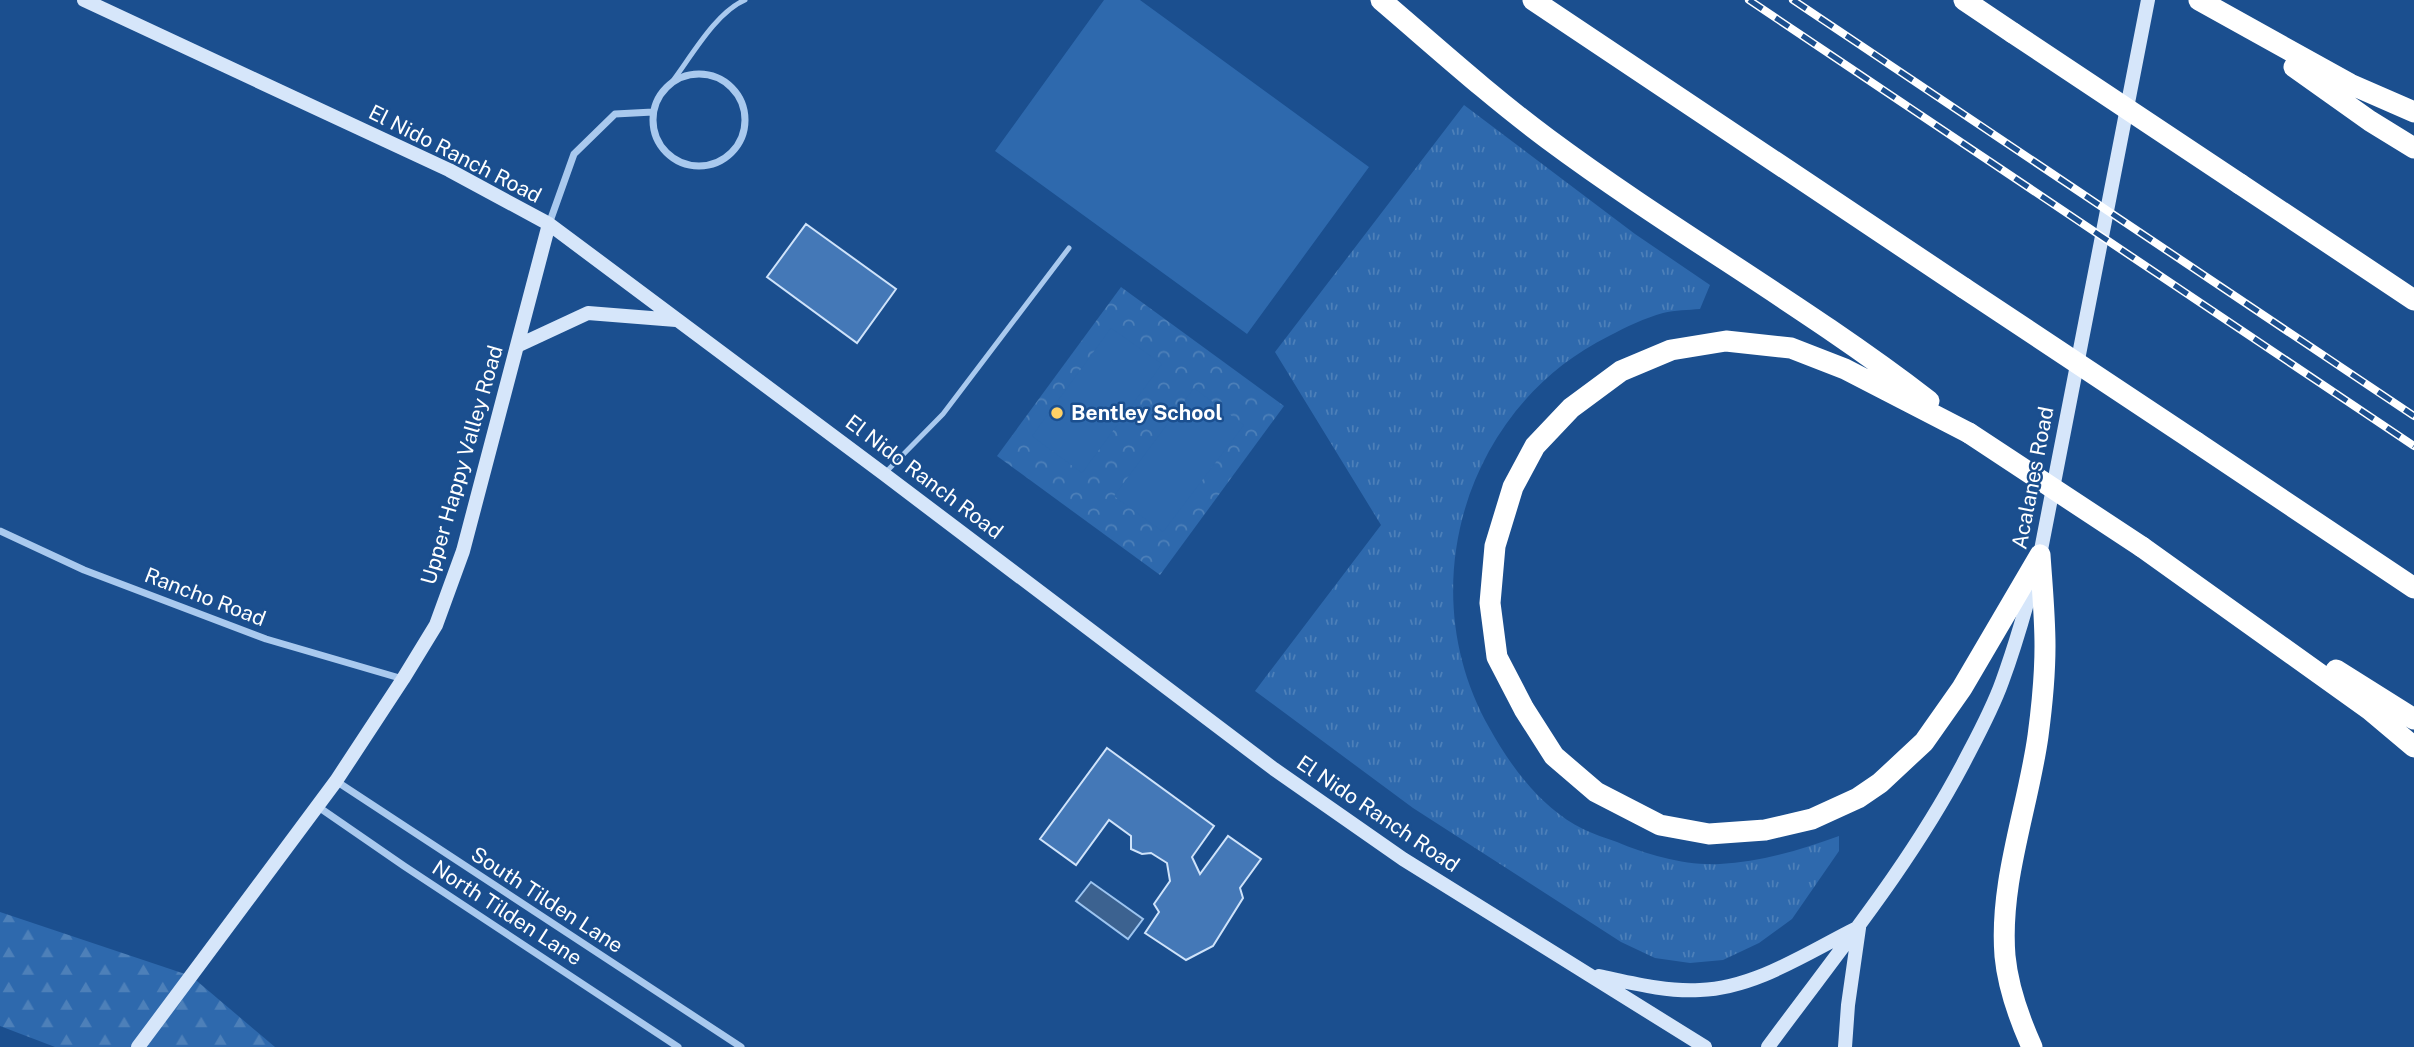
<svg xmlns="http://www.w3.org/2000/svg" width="2414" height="1047" font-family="'Public Sans',sans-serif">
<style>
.grass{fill:url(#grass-tufts)}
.forest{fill:url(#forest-firs)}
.park{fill:url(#park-crowns)}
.garden{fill:#2e69ad}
.water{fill:#3c6290;stroke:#9cc4f0;stroke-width:2}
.building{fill:#4478b7;stroke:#cfe3fa;stroke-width:2}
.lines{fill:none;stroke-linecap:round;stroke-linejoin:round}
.lane{stroke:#a9c9ee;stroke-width:5}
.street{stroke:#a9c9ee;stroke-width:7}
.secondary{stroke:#d6e6fa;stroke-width:14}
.highway{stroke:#fff;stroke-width:21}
.rail-casing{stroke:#fff;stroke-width:8}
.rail{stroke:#1b4f8f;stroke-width:5;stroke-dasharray:16;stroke-linecap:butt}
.highway-bridge{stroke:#fff;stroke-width:21}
.poi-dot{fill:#ffd166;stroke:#1b4f8f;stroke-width:2.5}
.labels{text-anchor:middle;stroke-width:5;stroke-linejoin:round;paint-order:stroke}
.street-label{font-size:21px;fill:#fff;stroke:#1b4f8f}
.poi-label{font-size:21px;font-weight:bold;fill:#fff;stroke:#1b4f8f;text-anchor:start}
</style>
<defs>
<pattern id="grass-tufts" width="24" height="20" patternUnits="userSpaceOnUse" patternTransform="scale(1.75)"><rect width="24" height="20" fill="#2e69ad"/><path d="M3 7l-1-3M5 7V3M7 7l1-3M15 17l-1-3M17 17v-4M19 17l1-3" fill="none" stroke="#4d80b9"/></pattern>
<pattern id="forest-firs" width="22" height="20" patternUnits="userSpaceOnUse" patternTransform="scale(1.75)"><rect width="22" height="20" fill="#2e69ad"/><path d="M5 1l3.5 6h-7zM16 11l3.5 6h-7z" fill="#4d80b9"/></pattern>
<pattern id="park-crowns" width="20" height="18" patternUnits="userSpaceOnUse" patternTransform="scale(1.75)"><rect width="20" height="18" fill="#2e69ad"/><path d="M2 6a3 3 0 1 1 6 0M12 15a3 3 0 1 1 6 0" fill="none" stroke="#4d80b9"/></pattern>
</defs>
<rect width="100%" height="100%" fill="#1b4f8f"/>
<path class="grass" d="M1464,105l171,129 75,51 -10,24c-12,1 -25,1 -37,4 -18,5 -37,14 -54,23 -144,71 -199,254 -119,393 21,38 52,80 93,100 10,5 23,9 34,13 31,13 69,24 103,22 40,-2 81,-14 119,-28v15l-47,68 -33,24 -36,17 -33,3 -35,-5 -34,-16 -208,-134 -158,-117 126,-166 -106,-173z"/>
<path class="forest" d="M0,912l191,64 84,71h-220l-55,-21z"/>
<path class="park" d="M1121,287l163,119 -124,169 -163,-119z"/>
<path class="garden" d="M1104,0h36l229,167 -122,167 -252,-183z
M1111,328l51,36 -80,109 -50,-37z
M1194,388l50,37 -81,107 -49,-36z"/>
<path class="water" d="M1091,882l52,37 -15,20 -52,-38z"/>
<path class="building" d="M806,224l90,65 -39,54 -90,-66z
M1107,748l107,78 -22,31 8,17 28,-38 33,23 -21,29 3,10 -30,48 -27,14 -41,-27 14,-21 -5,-8 16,-23 -3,-18 -16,-10 -9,1 -11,-5v-13l-22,-16 -33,45 -36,-26z"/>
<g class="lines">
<path class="lane" d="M672,82c19,-25 44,-70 73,-82
M884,474l59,-60 126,-166"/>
<path class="street" d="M653 120a46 46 0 1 1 92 0a46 46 0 1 1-92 0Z
M549,224l25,-70 41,-40 38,-2
M0,531l84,39 182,69 137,40
M336,781l405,266
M317,806l87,60 274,181"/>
<path class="secondary" d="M84,0l365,170 100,54 335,250 390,295 129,90 302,188
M517,346l71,-33 88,7
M1599,976c33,7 67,16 101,14 55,-2 107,-37 155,-61
M138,1047l198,-266 67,-102 33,-54 27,-74 86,-327
M1768,1047c69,-94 140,-179 195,-283 14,-27 29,-54 39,-82 15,-41 27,-84 38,-127l108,-555
M1845,1047l3,-42 11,-77"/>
<path class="highway" d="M1381,0c55,47 109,96 167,139 124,92 259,168 381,262
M1533,0l431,288
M1964,0l49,33
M2199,0l151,84 64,28
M2294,67l76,54 44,27
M2240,184l174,116
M1969,433l-124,-64 -54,-21 -65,-7 -55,9 -50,21 -50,37 -36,38 -22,41 -18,59 -5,57 7,54 27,52 30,47 42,36 64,33 49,9 56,-4 47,-11 46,-21 22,-15 44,-41 38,-54 78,-133
M2196,442l218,146
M2142,547l228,163 44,37
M2336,670l78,49
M2032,1047c-13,-29 -24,-59 -27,-91 -6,-74 23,-148 33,-220 4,-30 7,-60 7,-90 0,-30 -3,-61 -5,-91"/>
<defs>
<path id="rail" d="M1749,0l665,446
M1793,0l621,416"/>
</defs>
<use href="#rail" class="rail-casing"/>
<use href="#rail" class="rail"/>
<path class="highway-bridge" d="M2013,33l227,151
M1964,288l232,154
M1969,433l173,114"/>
</g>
<circle class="poi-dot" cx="1057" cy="413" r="7"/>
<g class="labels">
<g class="street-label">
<text transform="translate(455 154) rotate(27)" y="7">El Nido Ranch Road</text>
<text transform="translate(462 465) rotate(-74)" y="7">Upper Happy Valley Road</text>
<text transform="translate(924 477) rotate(37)" y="7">El Nido Ranch Road</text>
<text transform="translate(2033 478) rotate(-79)" y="7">Acalanes Road</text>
<text transform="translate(205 597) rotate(21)" y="7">Rancho Road</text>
<text transform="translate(1378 814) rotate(34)" y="7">El Nido Ranch Road</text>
<text transform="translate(547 900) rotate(33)" y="7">South Tilden Lane</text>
<text transform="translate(507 913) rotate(33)" y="7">North Tilden Lane</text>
</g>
<g class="poi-label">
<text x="1071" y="420">Bentley School</text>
</g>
</g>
</svg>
